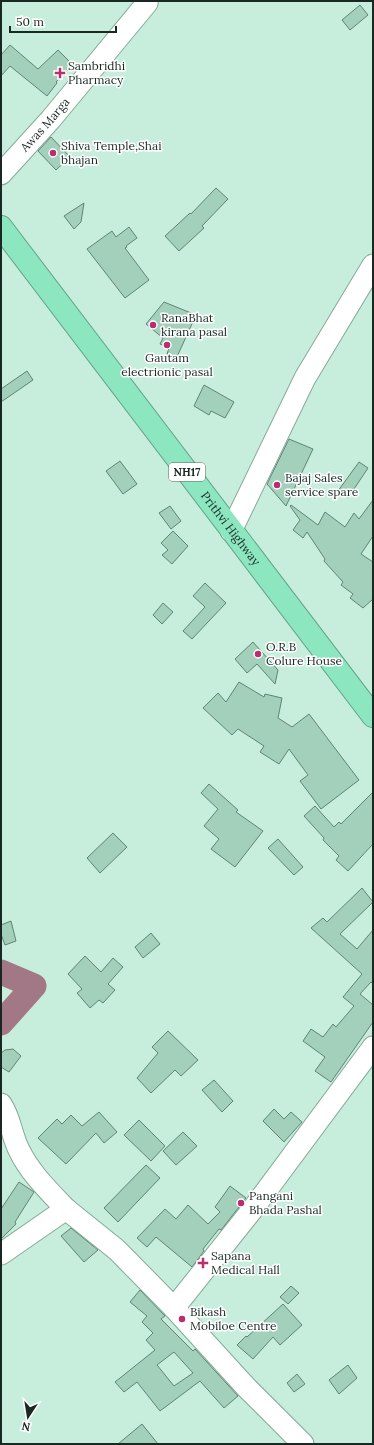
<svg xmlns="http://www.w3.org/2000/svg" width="374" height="1445" font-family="Lora,serif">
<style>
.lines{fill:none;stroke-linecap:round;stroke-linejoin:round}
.river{stroke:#a37886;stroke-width:25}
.building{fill:#a2d0bb;stroke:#608474;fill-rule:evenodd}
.minor-casing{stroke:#85aa99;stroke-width:23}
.highway-casing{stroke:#64a489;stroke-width:24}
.minor{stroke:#fff;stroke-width:21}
.highway{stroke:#8ce6c0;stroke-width:22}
.poi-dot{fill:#b82f6d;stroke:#fff;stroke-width:1.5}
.labels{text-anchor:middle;stroke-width:3;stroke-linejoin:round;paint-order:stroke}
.shield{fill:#fff;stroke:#5e6864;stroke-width:1}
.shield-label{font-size:11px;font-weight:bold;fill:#192822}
.poi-label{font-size:12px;fill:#192822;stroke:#fff;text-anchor:start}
.street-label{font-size:12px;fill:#192822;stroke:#fff}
</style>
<rect width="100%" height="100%" fill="#c7eedc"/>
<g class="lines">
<path class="river" d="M1,972l33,14 -33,37"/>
</g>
<path class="building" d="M360,5l8,10 -18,15 -8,-10z
M10,45l28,24 20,-19 15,15 -17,17 1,1 -10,13 -37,-30 -9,10v-21z
M51,137l19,20 -14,13 -18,-19z
M216,188l12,11 -26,27 2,2 -25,23 -14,-15 25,-23 1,1z
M84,203l-3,19 -7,7 -10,-13z
M129,227l8,11 -11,8 1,1 -2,1 24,32 -24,18 -38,-49 25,-18 4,6z
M164,302l32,13 -20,44 -9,-5 2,-6 -9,-4 3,-6 -17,-14z
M27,371l6,9 -32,22v-13z
M204,385l30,17 -9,16 -14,-7 -2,4 -15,-9z
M289,439l24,10 -27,57 -19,-22z
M120,461l17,23 -14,10 -17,-23z
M359,462l9,6 -20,30 -10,-7z
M373,500v36l-12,18 12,8v37l-10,9 -13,-10 3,-4 -12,-9 2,-3 -19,-21 1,-2 -18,-27 -4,6 -10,-8 7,-10 -10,-14 1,-1 27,20 7,-13 20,15 9,-14 5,6z
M170,506l11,15 -10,8 -12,-16z
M173,531l15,15 -16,18 -10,-9 6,-5 -7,-7z
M205,583l21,20 -34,36 -9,-8 22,-24 -12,-11z
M163,603l10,9 -11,12 -9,-9z
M253,642l25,28 -3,14 -18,-20 -10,9 -12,-14z
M239,682l25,15 1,-3 17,4 -4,20 14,9 17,-13 50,66 -38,29 -21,-28 8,-6 -19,-26 -10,15 -19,-12 4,-6 -26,-17 -6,6 -29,-27 15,-15 8,9z
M209,784l29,26 -2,2 27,19 -28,36 -24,-18 8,-10 -15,-13 14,-17 -17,-16z
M373,792v52l-25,27 -12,-11 3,-4 -16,-16 1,-2 -20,-22 11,-10 19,21 5,-5 2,2z
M113,833l14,14 -27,26 -13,-15z
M278,839l25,28 -9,8 -26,-27z
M362,888l11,14 -33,32 17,15 16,-19v54l-2,-2 -11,12 13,11v17l-42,60 -16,-11 10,-14 -22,-16 8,-12 12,8 10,-13 3,3 18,-21 -11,-9 19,-23 -51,-46 12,-10 4,4z
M11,921l5,20 -11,4 -4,-11v-9z
M151,933l9,11 -17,14 -8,-11z
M85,956l16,16 12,-14 10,9 -15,17 7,6 -12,13 -4,-3 -9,8 -13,-15 5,-4 -14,-15z
M168,1031l30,29 -17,16 -6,-6 -24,23 -14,-15 21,-25 -6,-6z
M13,1049l8,7 -12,16 -8,-5v-14l4,-3z
M214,1080l19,21 -11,11 -20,-22z
M274,1109l10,10 7,-7 11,10 -18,20 -21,-21z
M99,1112l18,20 -13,11 -8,-10 -30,31 -28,-26 19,-19 5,5 9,-9 11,11z
M139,1120l26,26 -14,15 -27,-26z
M183,1132l14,14 -21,19 -13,-14z
M146,1165l14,13 -42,44 -14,-14z
M19,1182l15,10 -19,30 1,2 -15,15v-30z
M230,1186l16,12 -25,32 -2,-1 -16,20 1,2 -12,16 -36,-30 -9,10 -10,-9 28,-29 11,10 12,-14 20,19 12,-12 -5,-5z
M71,1228l27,22 -14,12 -23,-26z
M291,1286l8,7 -11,11 -8,-7z
M140,1290l25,26 -4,3 32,32 2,-2 43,47 -14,12 -24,-27 -40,30 -23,-29 -13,10 -9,-10 40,-32 -9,-10 7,-7 -11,-11 5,-6 -17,-14zM174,1352l19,21 -19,13 -17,-21z
M283,1304l19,21 -22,20 -7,-8 -20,22 -16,-14 9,-9 1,1z
M348,1365l9,13 -18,16 -10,-14z
M297,1374l8,10 -11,8 -7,-9z
M142,1424l16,20h-40z"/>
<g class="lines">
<defs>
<g id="minor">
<path id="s1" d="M1,174l50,-55 96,-116 -1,-2"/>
<path d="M231,531l74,-153 68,-113"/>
<path d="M1,1104c10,15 10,30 18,46 11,23 30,41 47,59"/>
<path d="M1,1254l65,-45 51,41 57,58 72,79 57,57"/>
<path d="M174,1308l78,-98 121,-163"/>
</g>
<g id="highway">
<path id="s2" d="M1,227l372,489"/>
</g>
</defs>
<use href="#minor" class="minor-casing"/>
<use href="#highway" class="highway-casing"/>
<use href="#minor" class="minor"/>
<use href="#highway" class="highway"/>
</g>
<g class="poi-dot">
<path d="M58 67h4v4h4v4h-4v4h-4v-4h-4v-4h4z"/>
<circle cx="53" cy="153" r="4"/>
<circle cx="153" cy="325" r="4"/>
<circle cx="167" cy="345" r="4"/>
<circle cx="277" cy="485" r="4"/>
<circle cx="258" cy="654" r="4"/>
<circle cx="241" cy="1203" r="4"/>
<path d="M201 1257h4v4h4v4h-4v4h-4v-4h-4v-4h4z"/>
<circle cx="182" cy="1319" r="4"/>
</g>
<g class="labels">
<rect class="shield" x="169" y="463" width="36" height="18" rx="3"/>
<g class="shield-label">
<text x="187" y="476">NH17</text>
</g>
<g class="poi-label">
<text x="68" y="70">Sambridhi<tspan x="68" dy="14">Pharmacy</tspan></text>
<text x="61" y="150">Shiva Temple,Shai<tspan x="61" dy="14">bhajan</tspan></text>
<text x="161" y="322">RanaBhat<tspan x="161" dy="14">kirana pasal</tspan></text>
<text x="167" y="362" text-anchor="middle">Gautam<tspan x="167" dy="14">electrionic pasal</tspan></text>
<text x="285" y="482">Bajaj Sales<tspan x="285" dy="14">service spare</tspan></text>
<text x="266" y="651">O.R.B<tspan x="266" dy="14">Colure House</tspan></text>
<text x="249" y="1200">Pangani<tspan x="249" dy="14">Bhada Pashal</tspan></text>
<text x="211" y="1260">Sapana<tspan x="211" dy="14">Medical Hall</tspan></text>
<text x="190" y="1316">Bikash<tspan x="190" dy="14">Mobiloe Centre</tspan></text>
</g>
<g class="street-label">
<text dy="4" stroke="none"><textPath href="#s1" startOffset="66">Awas Marga</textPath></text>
<text dy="4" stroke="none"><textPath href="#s2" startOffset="379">Prithvi Highway</textPath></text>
</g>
</g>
<rect width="374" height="1445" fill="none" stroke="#192822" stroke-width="4"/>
<g transform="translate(28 1417) rotate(192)" stroke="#ffffff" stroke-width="3" paint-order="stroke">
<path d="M0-3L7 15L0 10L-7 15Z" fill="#192822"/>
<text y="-6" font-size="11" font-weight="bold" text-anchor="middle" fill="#192822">N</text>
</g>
<path d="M10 26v6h106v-6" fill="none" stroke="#192822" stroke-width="2"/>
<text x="16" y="26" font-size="12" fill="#192822" stroke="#ffffff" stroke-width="3" paint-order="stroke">50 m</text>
</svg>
